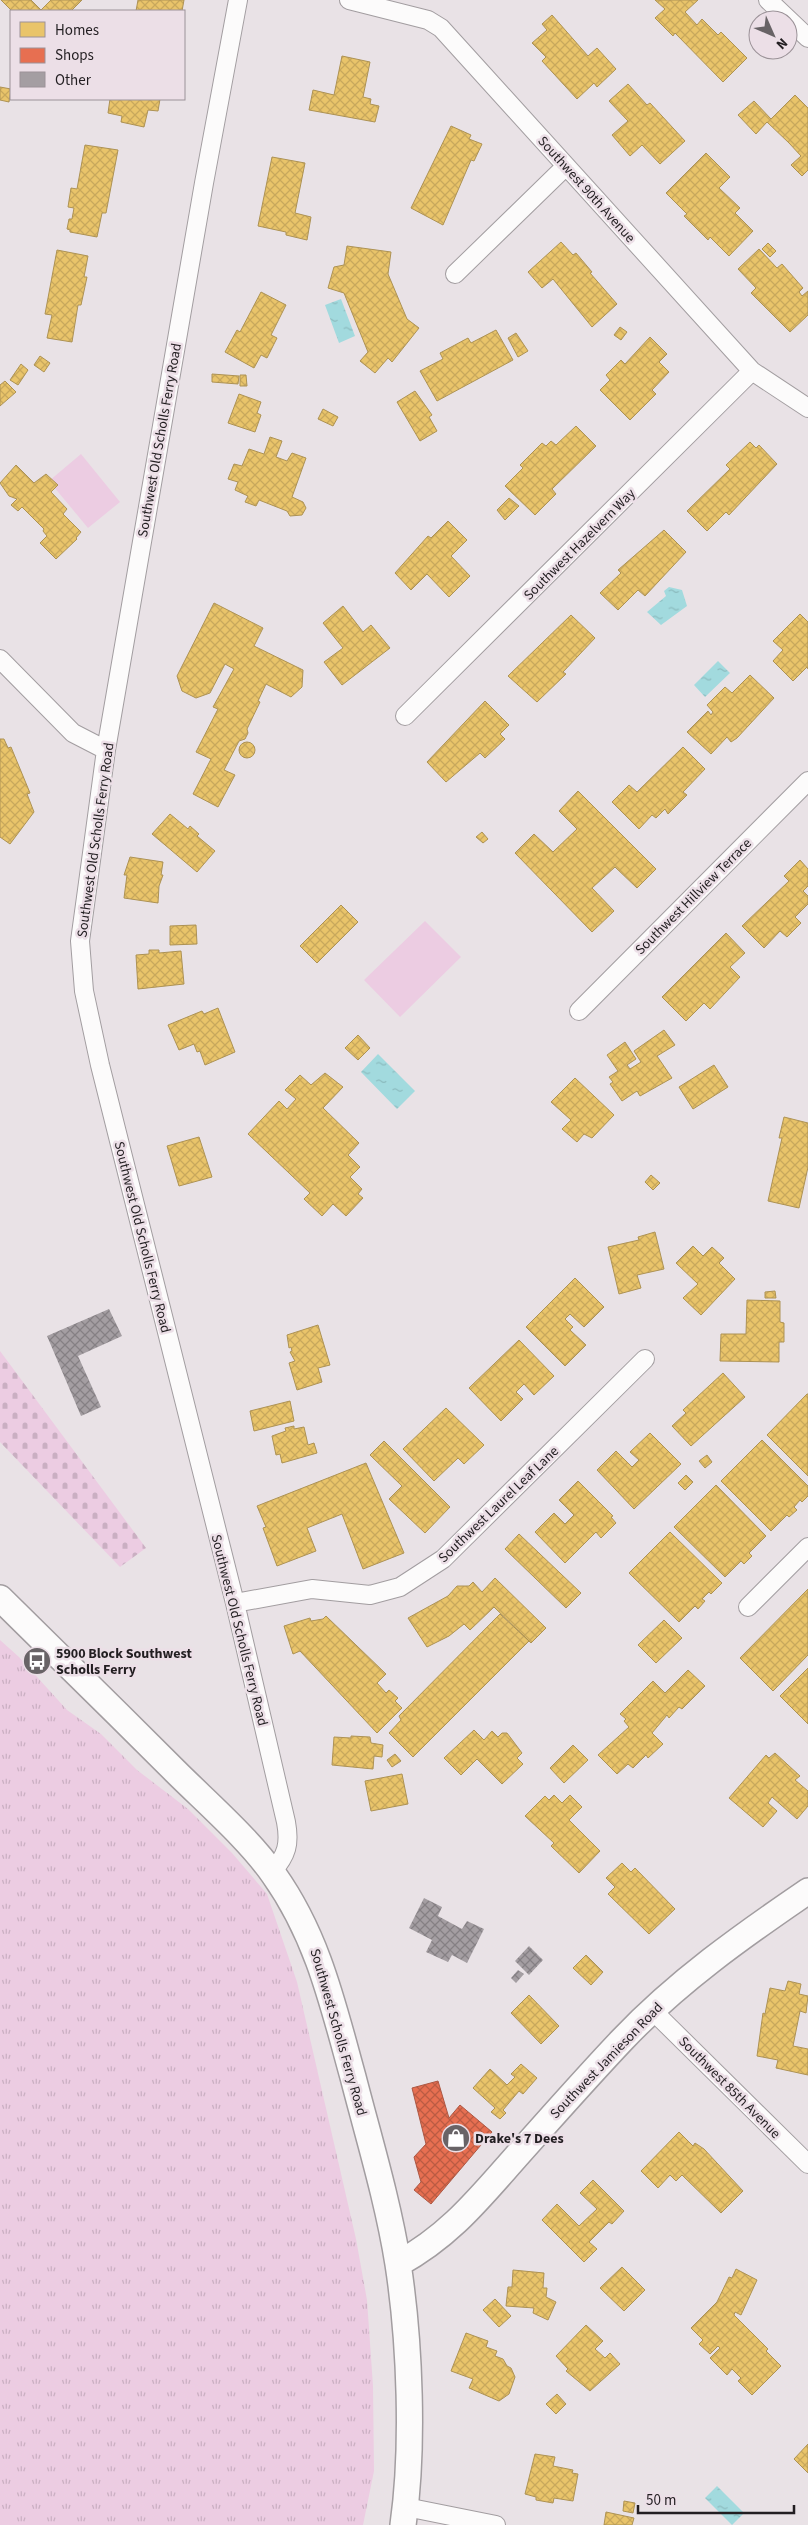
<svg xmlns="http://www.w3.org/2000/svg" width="808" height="2525" font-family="'Source Sans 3',sans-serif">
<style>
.grass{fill:url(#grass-tufts)}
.cemetery{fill:url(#cemetery-stones)}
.park{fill:#eccce2}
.water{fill:url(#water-ripples)}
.homes{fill:url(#homes-cross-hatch);stroke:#ad9254}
.shops{fill:url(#shops-cross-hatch);stroke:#ac5743}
.building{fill:url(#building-cross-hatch)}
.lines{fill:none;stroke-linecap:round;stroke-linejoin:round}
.street-casing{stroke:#a29da0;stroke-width:20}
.secondary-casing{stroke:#a29da0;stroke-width:28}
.street{stroke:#fcfbfb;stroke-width:18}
.secondary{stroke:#fcfbfb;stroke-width:25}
.labels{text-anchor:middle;stroke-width:5;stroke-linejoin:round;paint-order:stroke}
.street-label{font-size:14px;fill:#221e21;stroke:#ecdfe7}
.poi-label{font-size:14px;font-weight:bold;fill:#221e21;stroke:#ecdfe7;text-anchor:start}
</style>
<defs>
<pattern id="grass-tufts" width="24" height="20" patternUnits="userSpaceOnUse" patternTransform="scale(1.25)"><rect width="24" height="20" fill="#eccce2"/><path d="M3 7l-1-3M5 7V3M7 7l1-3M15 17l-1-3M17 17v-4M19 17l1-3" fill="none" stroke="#caafc2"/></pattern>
<pattern id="cemetery-stones" width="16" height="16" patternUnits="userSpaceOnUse" patternTransform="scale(1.25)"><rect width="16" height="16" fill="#eccce2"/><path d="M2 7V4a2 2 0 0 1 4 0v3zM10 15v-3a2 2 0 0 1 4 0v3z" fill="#caafc2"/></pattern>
<pattern id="water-ripples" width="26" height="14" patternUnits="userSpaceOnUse" patternTransform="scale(1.25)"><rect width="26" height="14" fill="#a2dade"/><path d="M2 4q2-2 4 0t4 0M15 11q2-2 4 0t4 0" fill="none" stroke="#8bbbbe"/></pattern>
<pattern id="homes-cross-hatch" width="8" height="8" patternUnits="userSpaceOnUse" patternTransform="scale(1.25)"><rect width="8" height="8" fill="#e9c46a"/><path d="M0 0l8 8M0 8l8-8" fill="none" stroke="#c8a85c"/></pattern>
<pattern id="shops-cross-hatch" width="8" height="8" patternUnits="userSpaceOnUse" patternTransform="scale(1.25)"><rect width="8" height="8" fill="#e76f51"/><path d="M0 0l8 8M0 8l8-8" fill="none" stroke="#bb5b43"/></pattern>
<pattern id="building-cross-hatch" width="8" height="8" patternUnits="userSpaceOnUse" patternTransform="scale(1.25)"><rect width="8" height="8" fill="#a49ea2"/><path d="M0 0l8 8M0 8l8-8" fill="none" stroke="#858084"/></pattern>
</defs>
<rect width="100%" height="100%" fill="#e9e2e6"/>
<path class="grass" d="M0,1640l19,17 48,53 34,24 36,36 51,39 44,44 35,41 30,88 59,257 11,61 6,86 1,85 -11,54h-363z"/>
<path class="cemetery" d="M0,1351l146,197 -26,19 -120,-125z"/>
<path class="park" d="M81,454l39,48 -32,26 -39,-47z
M425,921l36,36 -61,60 -36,-37z"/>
<path class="water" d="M341,299l14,37 -16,7 -14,-38z
M669,587l13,3 5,16 -26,19 -14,-13 19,-16 -2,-5z
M718,661l12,12 -25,24 -11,-12z
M378,1054l37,37 -18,18 -36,-37z
M717,2486l27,27 -12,12 -27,-27z"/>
<path class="homes" d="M1,0h30l10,10 10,-10h31l-11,11h-59z
M138,0h46l-2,11h-46z
M655,0h43l-13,12 12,13 5,-6 16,16 3,-3 26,26 -24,24 -48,-49 -2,3 -18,-18 10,-9z
M552,15l36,41 9,-8 19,21 -19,18 -3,-4 -17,16 -35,-38 4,-4 -14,-14 15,-13 -5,-6z
M342,56l28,6 -7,35 8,2 -1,5 9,2 -4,16 -66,-12 4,-20 21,5z
M628,84l19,21 3,-2 35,38 -25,23 -18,-19 -12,11 -18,-21 16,-14 -19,-20z
M0,87l11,2 -2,13 -9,-2z
M795,95l13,13v62l-6,6 -11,-11 10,-9 -12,-13 -22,-21 -11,12 -18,-19 16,-14 17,18z
M110,99h50l-2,12 -10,-1 -4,17 -23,-5 1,-6 -14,-3z
M451,126l20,9 -2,4 13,5 -8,17 -3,-1 -28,65 -32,-17z
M85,145l33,5 -12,63h-4l-5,24 -27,-5v-2l-3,-1 2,-10h3l2,-11 -6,-1 3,-19 6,1z
M706,153l24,24 -11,11 21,20 -5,5 18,18 -24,25 -19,-19 -2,3 -24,-24 3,-2 -21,-21z
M272,157l33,6 -10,50 16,4 -4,23 -21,-5v-3l-28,-6z
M561,242l12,13 3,-2 16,19 -2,1 27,31 -25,23 -39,-48 -11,9 -14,-16z
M768,243l8,8 -6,6 -8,-8z
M347,246l44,6 -3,22 19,45 12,9 -27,34 -4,-4 -13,15 -15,-12 8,-9 -24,-59 -16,-5 6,-21 10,-2z
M759,249l18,19 5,-4 21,24 -4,4 3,4 6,-5v24l-18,17 -39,-39 5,-5 -18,-19z
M57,250l31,6 -4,21h3l-6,28h-3l-6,37 -25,-4 5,-23 -7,-1z
M261,292l25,13 -15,30 6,3 -10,20 -6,-3 -7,13 -29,-16 12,-22 3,2z
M620,327l7,5 -6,8 -7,-5z
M496,330l17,30 -76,41 -17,-30 23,-12 -3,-6 28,-15 3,5z
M516,333l12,18 -10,6 -10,-19z
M650,337l17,17 -8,8 10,10 -17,18 4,4 -26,26 -30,-30 10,-10 -4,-5 15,-15 4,4z
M40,356l10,7 -6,9 -10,-7z
M21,364l7,6 -10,15 -8,-5z
M212,374l27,2 -1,8 -26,-2z
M240,375h6l1,11h-7z
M5,381l11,11 -16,14v-21z
M415,391l17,24 -3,2 8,14 -17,10 -23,-39z
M239,394l22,8 -4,11 4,2 -6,17 -27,-9z
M323,409l15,8 -5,9 -15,-7z
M576,426l20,20 -44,43 4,5 -21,21 -30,-29 18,-18 -3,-3 22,-22 4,3 5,-5 5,4z
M270,437l12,4 -6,16 11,4 5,-8 14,5 -14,39 11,5 3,6 -4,7 -12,1 -3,-5 -28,-11 -3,6 -11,-4 3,-6 -13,-6 3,-8 -10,-3 6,-15 8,2 7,-17 15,5z
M750,442l6,6 3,-3 18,19 -48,51 -3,-3 -19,19 -20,-20 43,-42 -4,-4z
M16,465l18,18 12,-9 12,11 -7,7 16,17 -4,5 18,18 -5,6 1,1 -21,20 -16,-16 7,-7 -4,-5 1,-2 -22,-22 -4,4 -7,-6 6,-6 -8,-3 -9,-13z
M509,498l10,8 -14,14 -8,-10z
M448,521l19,19 -16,16 19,20 -21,21 -22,-23 -16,16 -16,-17 33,-37 3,2z
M664,530l22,22 -41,44 -7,-6 -20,20 -18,-17 21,-20 -3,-3z
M214,603l49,25 -9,18 49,24 -1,17 -11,10 -25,-13 -8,17 2,1 -13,27 1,4 -3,6 -6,2 -15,29 11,5 -17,32 -25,-13 18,-35 -15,-7 22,-43 -5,-2 21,-38 -9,-5 -15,29 -14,5 -14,-7 -5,-15z
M343,606l20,26 8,-7 19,23 -48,37 -18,-23 19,-14 -20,-25z
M800,614l8,8v47l-1,-2 -14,14 -20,-20 10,-11 -10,-9z
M571,615l24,23 -32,34 3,2 -29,28 -29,-26z
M750,675l24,23 -37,40 -6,4 -4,-5 -16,17 -24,-22 21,-21 3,4 2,-3 -6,-7 18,-18 7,6z
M485,701l24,24 -9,9 5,5 -20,19 -5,-5 -34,29 -19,-20z
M0,739h4l4,9 3,-1 19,46 -3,1 7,18 -24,32 -10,-7z
M239 750a8 8 0 1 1 16 0a8 8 0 1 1-16 0Z
M683,747l22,22 -22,23 4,3 -19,19 -3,-5 -9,9 -4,-3 -13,14 -27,-27 17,-17 8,7z
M578,791l78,78 -19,19 -22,-21 -23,21 22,23 -22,21 -77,-79 19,-19 19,18 24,-23 -18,-18z
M170,814l18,15 2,-3 9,8 -2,2 18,15 -18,21 -45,-38z
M482,832l6,7 -5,4 -7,-6z
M130,857l33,5 -2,13h2l-4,11 -1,17 -34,-5 3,-23h-3z
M800,860l8,9v17l-5,5 5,5v8l-13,13 6,6 -14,14 -7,-6 -16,17 -22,-22 47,-45 -5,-5z
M341,905l17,17 -41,41 -17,-17z
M196,925l1,19 -27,1v-19z
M726,933l19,20 -15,14 10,10 -30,32 -6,-6 -18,18 -24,-24z
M149,950h10v3l22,-2 3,33 -46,5 -2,-34 13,-1z
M218,1008l17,44 -30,13 -5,-14 -3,1 -3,-8 -15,6 -11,-25 34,-14 2,3z
M664,1030l11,15 -18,11 15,22 -32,18 -3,-5 -15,10 -12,-17 3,-2 -4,-5 9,-6 -11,-16 18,-13 11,17 -9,6 3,4 11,-7 -7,-11z
M358,1035l12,13 -12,12 -13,-12z
M714,1065l14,22 -35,22 -14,-22z
M325,1073l18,14 -20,21 36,35 -11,12 12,12 -10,10 12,12 -4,5 5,4 -17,18 -13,-12 -11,12 -18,-17 6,-6 -62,-59 31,-33 8,8 9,-10 -11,-9 15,-15 11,10z
M575,1078l39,37 -22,23 -8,-4 -7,8 -15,-13 9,-9 -20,-18z
M784,1117l24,6v44l-9,41 -31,-7 14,-63h-3z
M199,1137l13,40 -33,9 -12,-40z
M651,1175l9,8 -7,7 -8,-8z
M655,1232l9,37 -27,6 4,13 -22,6 -11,-47 31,-7 -1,-3z
M693,1246l10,10 9,-9 12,11 -5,5 16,16 -34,36 -18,-17 15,-14 -22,-21z
M575,1278l29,29 -20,20 -14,-13 -5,5 8,8 -3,3 16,15 -21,21 -39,-39z
M775,1291l1,7h-11v-6z
M747,1300l33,1v21l4,1v19h-5v20l-59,-1 1,-27h25z
M318,1325l12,40 -12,3 4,14 -25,8 -8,-27 6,-2 -5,-9 2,-1 -1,-4 -2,1 -2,-13z
M519,1340l35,36 -20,19 -10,-11 -8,8 7,7 -22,22 -32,-33z
M723,1373l22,24 -54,49 -19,-20 14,-13 -3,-3z
M807,1394h1v82l-41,-41z
M290,1401l4,20 -40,10 -4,-20z
M446,1408l38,37 -20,19 -6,-6 -24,23 -31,-32z
M294,1426v3l10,-2 4,18 6,-2 3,10 -35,10 -2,-9 -4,1 -4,-19 14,-5 -1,-3z
M650,1433l31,31 -47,45 -37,-39 19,-19 16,16 7,-7 -9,-8z
M762,1440l46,46v10l-6,6 -2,-2 -6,7 3,3 -8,7 -2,-2 -16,16 -50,-50z
M384,1441l66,66 -25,26 -36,-34 13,-13 -32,-31z
M707,1455l5,7 -7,6 -6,-7z
M366,1463l38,90 -41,16 -21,-55 -35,14 9,23 -39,15 -14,-38 3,-1 -9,-21z
M686,1475l7,7 -8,8 -7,-7z
M578,1481l35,35 -2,1 5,6 -15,15 -5,-6 -31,31 -30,-31 19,-19 11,11 9,-9 -15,-15z
M716,1485l50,51 -17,17 3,3 -8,8 -3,-3 -16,16 -51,-50z
M670,1532l52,51 -11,11 -2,-2 -7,7 3,2 -7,8 -3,-3 -16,16 -50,-49z
M519,1534l62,59 -15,15 -61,-59z
M495,1578l51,50 -15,15 -37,-36 -24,23 -6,-6 -15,12 -22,11 -19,-29 40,-22 9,-10h12l4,-4 9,10z
M808,1589v66l-35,36 -33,-33z
M500,1614l29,27 -116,116 -24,-24 12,-13 -2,-4z
M326,1616l60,58 -9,9 9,10 3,-3 9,8 -3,3 7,7 -25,25 -77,-82 -7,3 -9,-28 26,-8 1,3 12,-2z
M664,1620l18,18 -26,25 -18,-18z
M808,1668v56l-28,-28z
M688,1670l17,16 -23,23 -3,-2 -10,11 -2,-3 -15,18 11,11 -15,14 -2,-3 -13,13 -5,-4 -11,10 -19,-19 31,-28 -5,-6 2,-2 -6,-5 33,-33 12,12z
M474,1730l10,10 8,-9 6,6 4,-4h5l15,20 -5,5 6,6 -21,20 -25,-25 -16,16 -17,-17z
M351,1736l19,1 1,6 12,2 -1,12 -8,-1 -1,13 -41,-4 2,-28 17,1z
M573,1745l15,15 -24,23 -14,-15z
M775,1753l25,23 -5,4 13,11v15l-11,13 -25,-22 -4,6 9,8 -14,16 -34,-29 37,-43 3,3z
M395,1754l6,7 -9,6 -5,-7z
M402,1774l6,30 -37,7 -6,-30z
M554,1795l8,8 8,-8 12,12 -13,13 31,31 -21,22 -28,-27 3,-3 -29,-27 20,-20 4,4z
M622,1863l9,9 4,-4 40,41 -26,25 -41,-40 7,-7 -9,-9z
M586,1955l17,17 -12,13 -18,-17z
M788,1981l13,3 -2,10 9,2 -2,17 -6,-2 -7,35 15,3v26l-32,-7 2,-8 -21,-4 6,-43 2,1 5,-26 15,3z
M529,1995l30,31 -18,18 -30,-31z
M521,2064l16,14 -14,16 -4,-3 -16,19 3,3 -6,6 -9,-7 4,-4 -22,-20 17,-19 17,16 8,-8 -4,-3z
M679,2132l14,14 2,-3 9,6 39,42 -22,22 -39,-38 -6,6 -6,-6 -12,13 -17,-17z
M593,2180l31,31 -12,13 -3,-2 -20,20 8,7 -13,13 -42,-42 15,-16 22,22 18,-17 -17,-16z
M622,2267l23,23 -21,21 -24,-23z
M736,2269l21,11 -16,35 -6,-3 -1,3 34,34 -2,2 15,15 -29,29 -14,-14 3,-3 -9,-9 -5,6 -17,-17 10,-10 -2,-2 -8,8 -11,-10 4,-4 -12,-12 26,-26 12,-25 3,1z
M513,2270l31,3 -1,15h4l-1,9 10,5 -8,18 -15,-7 1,-5 -28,-2 2,-19h4z
M495,2299l16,17 -12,11 -16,-17z
M586,2325l17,16 -8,8 10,9 5,-5 10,11 -30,27 -24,-20 2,-2 -12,-13z
M466,2333l22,8 -2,6 11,4 -2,5 8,3 4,7 4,2 4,9 -6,17 -10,7 -30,-13 4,-9 -22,-8z
M557,2394l9,10 -10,10 -10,-10z
M808,2444v29l-14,-14z
M535,2454l20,3 -2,9 20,4 -1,3 6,1 -5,27 -19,-3 -1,5 -17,-3v-3l-11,-3z
M624,2501l11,2 -2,10 -10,-2z
M606,2512l28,6 -2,7h-28z"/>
<path class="shops" d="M438,2081l11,37 11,-13 32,27 -61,72 -17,-14 7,-8 -7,-25 12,-13 -14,-56z"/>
<path class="building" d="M109,1309l13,27 -44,20 23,51 -20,9 -34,-80z
M424,1898l18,9 -4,9 24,13 5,-8 17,8 -17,34 -15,-8 -4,7 -22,-10 6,-12 -23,-12z
M529,1946l14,14 -14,15 -14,-14z
M518,1970l6,4 -8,9 -5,-5z"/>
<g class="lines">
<defs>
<path id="street" d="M238,0l-34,183 -98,567 -19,140 -7,51 4,50 16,74 135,538 51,219c4,22 1,33 -14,50
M349,0l79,20 13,8 311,343 56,37
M768,0l40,38
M455,274l111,-108
M0,659l73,74 33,17
M405,716l347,-345
M579,1011l229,-230
M235,1603l77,-14 58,6 30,-8 43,-28 202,-200
M748,1607l60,-60
M652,2010l156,154
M406,2507l90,18"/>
<path id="secondary" d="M0,1598c59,58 117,115 175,173 31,31 74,68 99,104 44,62 59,130 79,202 16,62 35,124 45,187 12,78 16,184 5,261
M398,2264c51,-28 79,-63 117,-106 35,-39 70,-79 107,-118 55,-58 120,-104 186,-149"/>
</defs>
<use href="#street" class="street-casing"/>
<use href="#secondary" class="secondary-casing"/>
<use href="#street" class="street"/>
<use href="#secondary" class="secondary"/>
</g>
<defs>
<symbol id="bus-disc" viewBox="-11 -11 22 22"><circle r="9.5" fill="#686366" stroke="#ecdfe7"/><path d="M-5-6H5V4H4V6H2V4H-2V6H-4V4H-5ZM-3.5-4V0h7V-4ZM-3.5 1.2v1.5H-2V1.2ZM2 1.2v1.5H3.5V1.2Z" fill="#fff"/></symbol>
<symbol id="shop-disc" viewBox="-11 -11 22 22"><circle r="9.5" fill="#686366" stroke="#ecdfe7"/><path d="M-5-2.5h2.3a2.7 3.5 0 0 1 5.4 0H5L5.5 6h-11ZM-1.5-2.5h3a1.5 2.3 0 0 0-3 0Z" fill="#fff"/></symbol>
</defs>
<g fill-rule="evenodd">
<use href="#bus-disc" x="21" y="1645" width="32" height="32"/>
<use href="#shop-disc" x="440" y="2122" width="32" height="32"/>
</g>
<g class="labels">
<g class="street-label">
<text transform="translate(587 189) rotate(48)" y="5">Southwest 90th Avenue</text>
<text transform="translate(159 440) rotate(-80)" y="5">Southwest Old Scholls Ferry Road</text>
<text transform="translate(579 544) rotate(-45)" y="5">Southwest Hazelvern Way</text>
<text transform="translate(95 840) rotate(-82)" y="5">Southwest Old Scholls Ferry Road</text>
<text transform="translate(693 896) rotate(-45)" y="5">Southwest Hillview Terrace</text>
<text transform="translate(143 1237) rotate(76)" y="5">Southwest Old Scholls Ferry Road</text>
<text transform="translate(498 1504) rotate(-44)" y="5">Southwest Laurel Leaf Lane</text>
<text transform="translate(240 1630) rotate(76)" y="5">Southwest Old Scholls Ferry Road</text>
<text transform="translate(339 2032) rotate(74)" y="5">Southwest Scholls Ferry Road</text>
<text transform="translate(606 2060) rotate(-46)" y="5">Southwest Jamieson Road</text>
<text transform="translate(730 2087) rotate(45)" y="5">Southwest 85th Avenue</text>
</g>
<g class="poi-label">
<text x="56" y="1658">5900 Block Southwest<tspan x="56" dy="16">Scholls Ferry</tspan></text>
<text x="475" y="2143">Drake's 7 Dees</text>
</g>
</g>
<rect x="10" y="10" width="175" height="90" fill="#ecdfe7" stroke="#9b9298"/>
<rect x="20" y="22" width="25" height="15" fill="#e9c46a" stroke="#9b9298"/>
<text x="55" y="35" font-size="15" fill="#221e21">Homes</text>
<rect x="20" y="48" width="25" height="15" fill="#e76f51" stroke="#9b9298"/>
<text x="55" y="60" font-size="15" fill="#221e21">Shops</text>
<rect x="20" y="72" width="25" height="15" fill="#a49ea2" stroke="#9b9298"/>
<text x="55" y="85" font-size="15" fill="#221e21">Other</text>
<g transform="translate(773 35) rotate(135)"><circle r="24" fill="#ecdfe7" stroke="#9b9298"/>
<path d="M0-4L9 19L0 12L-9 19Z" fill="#686366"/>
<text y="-8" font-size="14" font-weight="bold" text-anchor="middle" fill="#221e21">N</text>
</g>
<path d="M638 2505v8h156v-8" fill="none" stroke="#221e21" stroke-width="2.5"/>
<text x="646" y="2505" font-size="15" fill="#221e21" stroke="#ecdfe7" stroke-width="4" paint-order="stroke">50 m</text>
</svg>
